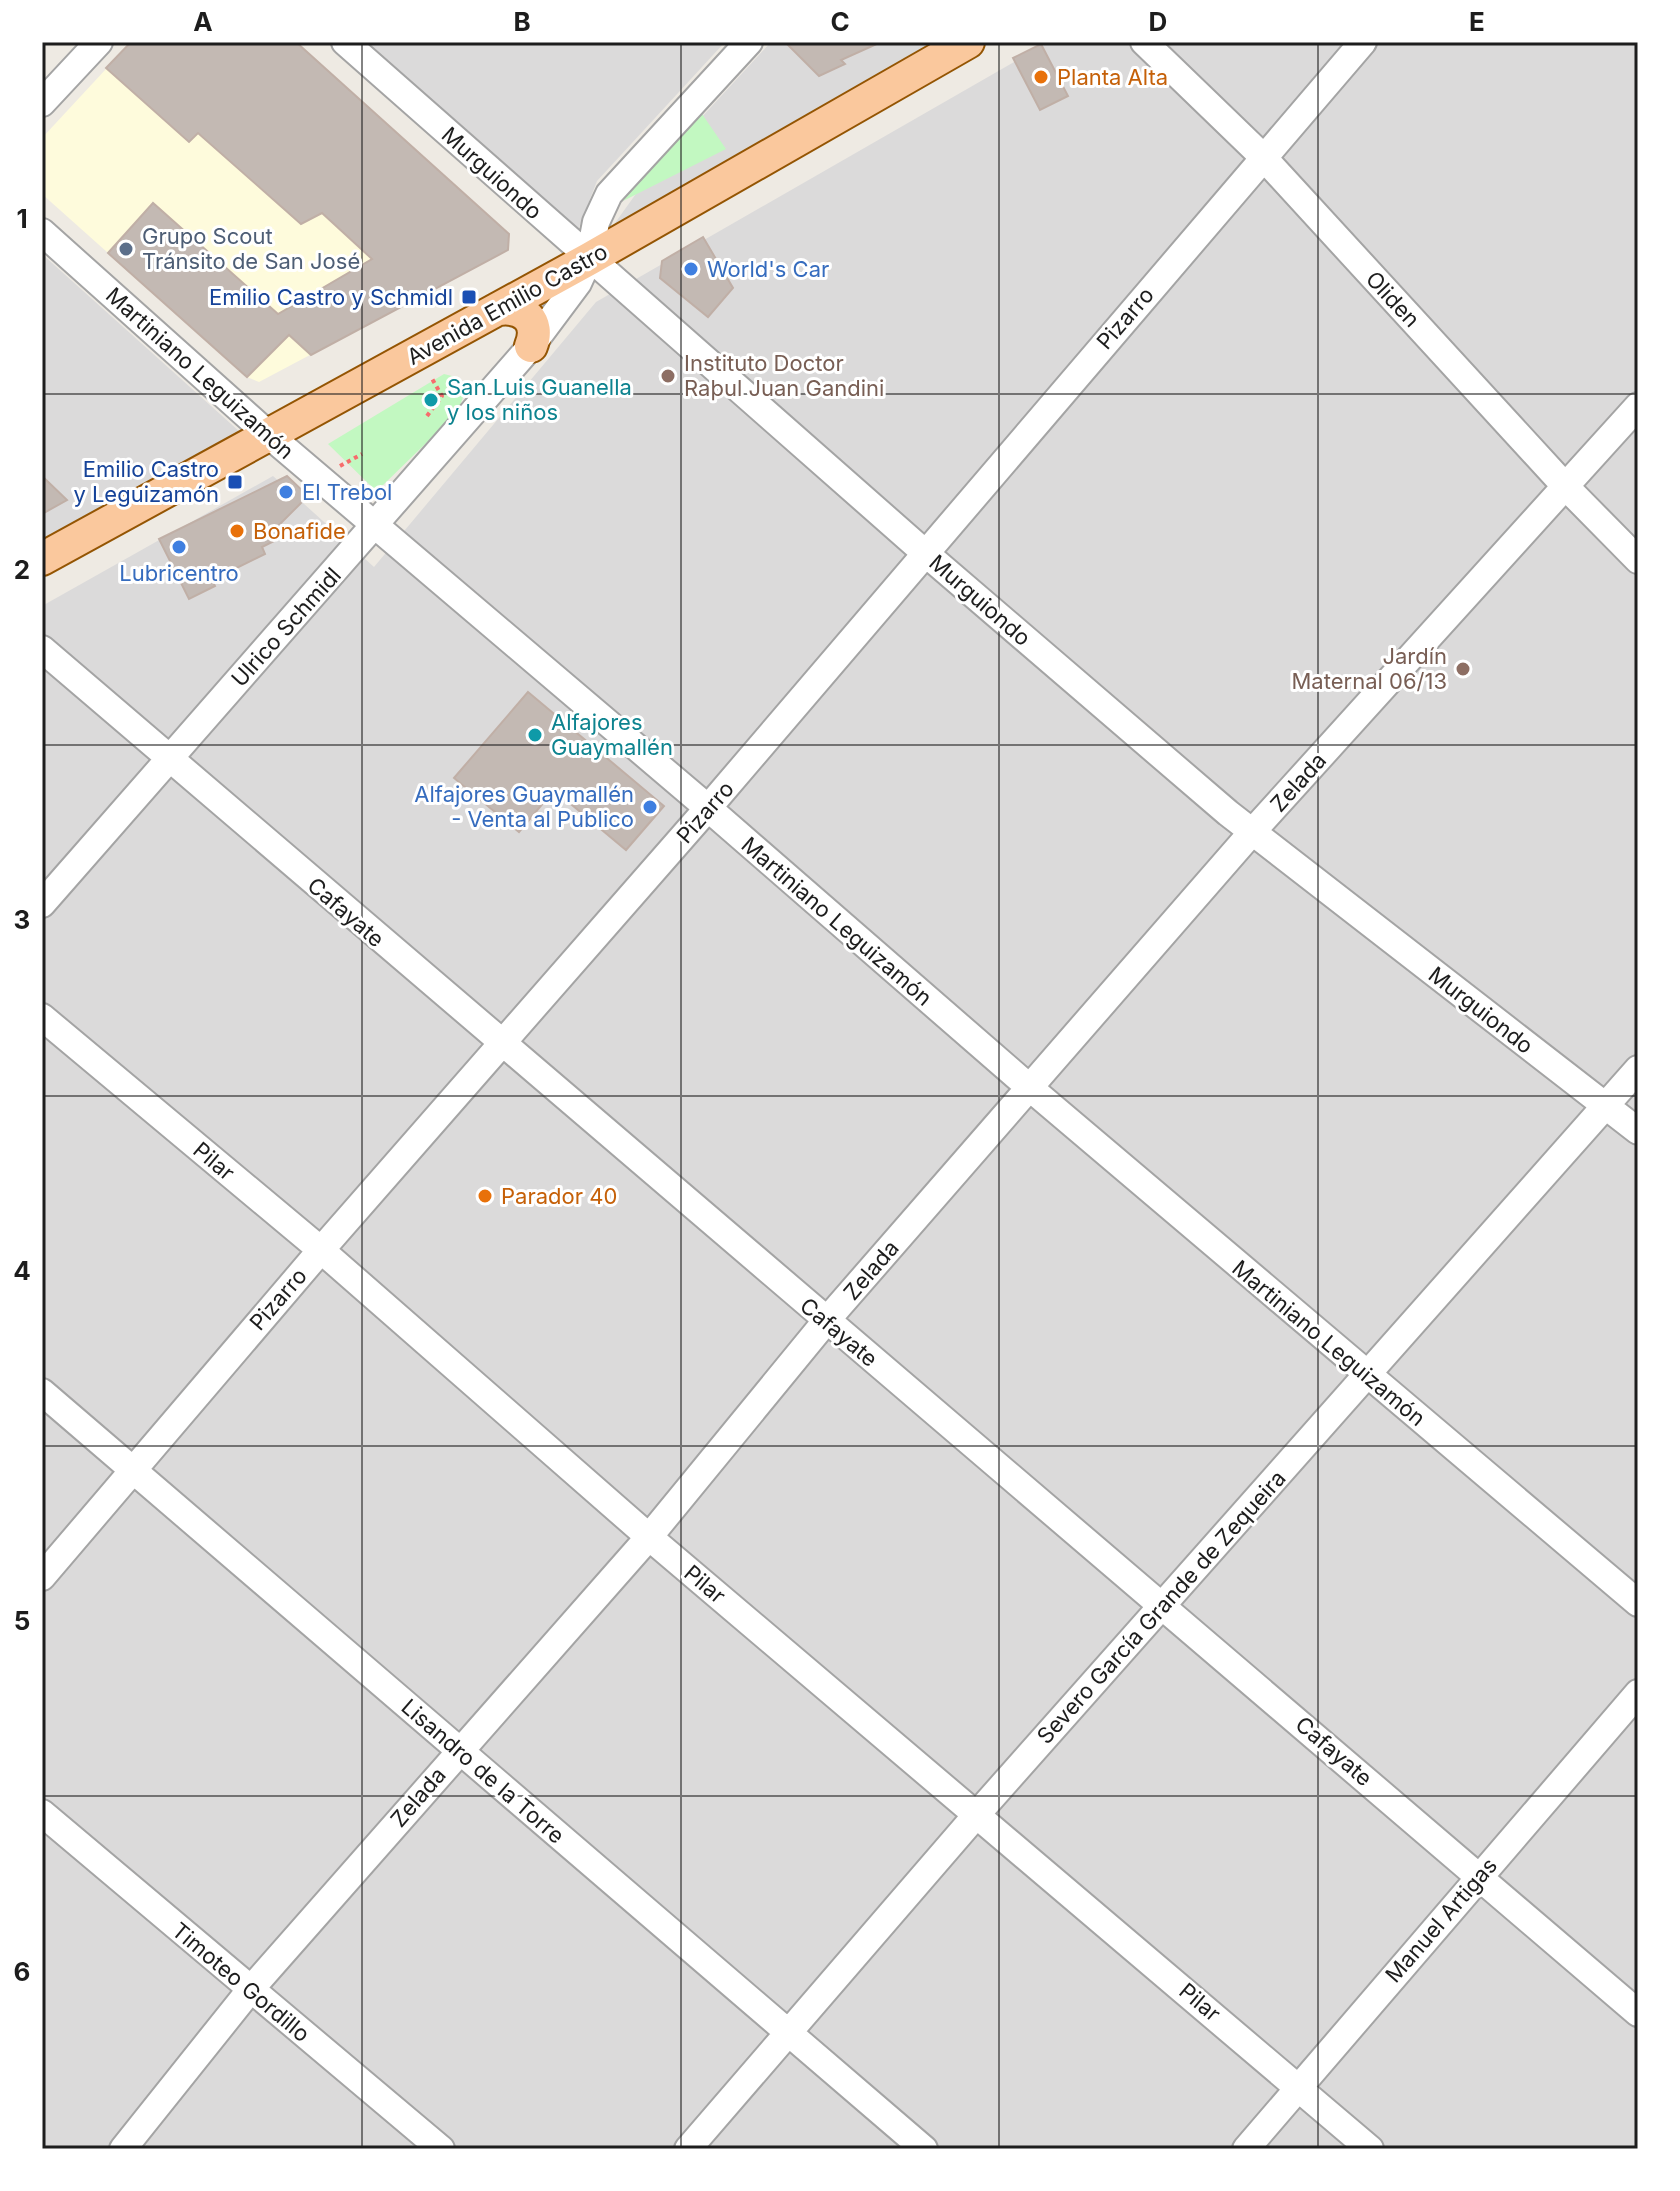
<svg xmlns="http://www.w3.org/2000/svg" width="1680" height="2191" font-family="Inter,sans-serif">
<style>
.residential{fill:#dbdada}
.education{fill:#fefbdc}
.park{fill:#c2f8c1}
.building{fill:#c3b9b3;stroke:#c0afa6;stroke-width:2}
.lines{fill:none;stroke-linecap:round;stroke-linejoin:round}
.minor-casing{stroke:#a4a4a4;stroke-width:30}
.major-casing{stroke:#945503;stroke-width:36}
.path{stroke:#f76c6c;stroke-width:4;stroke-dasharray:4 4;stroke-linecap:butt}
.minor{stroke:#fff;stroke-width:26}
.major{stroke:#fac89d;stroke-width:32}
.grid{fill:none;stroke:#1d1d1d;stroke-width:2;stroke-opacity:0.55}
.food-dot{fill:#e8710a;stroke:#fff;stroke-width:3}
.service-dot{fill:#5c6f8a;stroke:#fff;stroke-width:3}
.shop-dot{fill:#3f7fe0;stroke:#fff;stroke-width:3}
.transit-dot{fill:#1a4fb4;stroke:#fff;stroke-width:3}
.education-dot{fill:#8d6e63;stroke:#fff;stroke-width:3}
.culture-dot{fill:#0f9aa8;stroke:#fff;stroke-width:3}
.labels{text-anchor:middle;stroke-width:6;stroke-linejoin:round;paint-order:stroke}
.food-label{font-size:22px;fill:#c56008;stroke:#fff;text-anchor:start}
.street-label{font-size:22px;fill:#1d1d1d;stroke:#fff}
.service-label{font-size:22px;fill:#4e5e75;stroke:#fff;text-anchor:start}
.shop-label{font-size:22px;fill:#366cbe;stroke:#fff;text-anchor:start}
.transit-label{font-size:22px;fill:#164399;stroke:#fff;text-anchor:end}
.education-label{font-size:22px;fill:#785e54;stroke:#fff;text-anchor:start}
.culture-label{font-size:22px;fill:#0d838f;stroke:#fff;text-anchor:start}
.neatline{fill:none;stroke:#1d1d1d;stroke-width:3}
.grid-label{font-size:26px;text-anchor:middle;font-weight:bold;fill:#1d1d1d}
</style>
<rect width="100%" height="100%" fill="#eeeae3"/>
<path class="residential" d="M367,42h358l-128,139 -19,49z
M771,42h163l-324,188 43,-60z
M1049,42h589v2107h-1596v-1543l231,-130 101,91 222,-265z
M42,254l198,178 -198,113z"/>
<path class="education" d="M131,42h165l213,192 -1,16 -249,132 -12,-5 -205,-183v-56z"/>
<path class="park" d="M700,111l26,38 -103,52 9,-14z
M444,374l12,3 9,14 -7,21 -78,76h-7l-45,-44z"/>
<path class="building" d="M131,42h165l213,192 -1,16 -197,105 -22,-20 -42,42 -139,-124 45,-50 125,111 94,-55 -50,-46 -21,11 -103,-91 -9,9 -83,-74z
M785,42h96l-40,18 4,4 -26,12z
M1041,44l27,52 -28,14 -27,-52z
M703,237l30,51 -25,29 -48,-39 2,-17z
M42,476l25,24 -25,14z
M287,476l21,20 -31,31 5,10 -20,10 3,7 -53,26 3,6 -26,13 -30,-60z
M528,692l136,114 -38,44 -72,-60 -35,42 -65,-54z"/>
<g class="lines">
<defs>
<path id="minor" d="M345,42l579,510 304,261 410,318
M1144,42l119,115 302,329 73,74
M42,103l57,-61
M42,232l228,204 438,372 322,280 608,515
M42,649c529,458 1065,908 1596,1364
M42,904l489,-558 47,-63 11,-24 7,-37 13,-28 140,-152
M42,1017l279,233 328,287 721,612
M42,1392l882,757
M42,1577l279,-327 387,-442 655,-766
M42,1813l399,336
M123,2149l127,-159 399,-453 177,-216 427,-490 385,-425
M688,2149l290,-336 660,-744
M1246,2149l392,-456"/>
<path id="major" d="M499,309c24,-3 42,12 32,37
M42,559l547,-300 379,-217"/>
</defs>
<use href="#minor" class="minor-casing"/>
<use href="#major" class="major-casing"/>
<path class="path" d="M427,416l15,-20 -11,-19
M340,466l22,-12"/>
<use href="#minor" class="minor"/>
<use href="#major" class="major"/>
</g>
<path class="grid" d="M362,42v2107M681,42v2107M999,42v2107M1318,42v2107M42,394h1596M42,745h1596M42,1096h1596M42,1446h1596M42,1796h1596"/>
<g class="food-dot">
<circle cx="1041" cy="77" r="8"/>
<circle cx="237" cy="531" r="8"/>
<circle cx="485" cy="1196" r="8"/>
</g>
<circle class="service-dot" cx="126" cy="249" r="8"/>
<g class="shop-dot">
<circle cx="691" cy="269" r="8"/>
<circle cx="286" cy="492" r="8"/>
<circle cx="179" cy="547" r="8"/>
<circle cx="650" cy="807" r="8"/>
</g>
<g class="transit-dot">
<rect x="461" y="289" width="16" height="16" rx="4"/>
<rect x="227" y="474" width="16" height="16" rx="4"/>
</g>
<g class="education-dot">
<circle cx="668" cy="376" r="8"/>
<circle cx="1463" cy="669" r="8"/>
</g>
<g class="culture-dot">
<circle cx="431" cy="400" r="8"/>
<circle cx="535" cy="735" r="8"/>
</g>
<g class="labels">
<g class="food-label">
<text x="1057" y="85">Planta Alta</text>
<text x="253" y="539">Bonafide</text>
<text x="501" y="1204">Parador 40</text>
</g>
<g class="street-label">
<text transform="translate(492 173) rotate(42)" y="8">Murguiondo</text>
<text transform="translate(1393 299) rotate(47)" y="8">Oliden</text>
<text transform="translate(507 304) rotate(-29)" y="8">Avenida Emilio Castro</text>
<text transform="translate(1125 318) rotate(-49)" y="8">Pizarro</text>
<text transform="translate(200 373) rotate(42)" y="8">Martiniano Leguizamón</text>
<text transform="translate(980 600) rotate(41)" y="8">Murguiondo</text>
<text transform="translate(286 627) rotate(-48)" y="8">Ulrico Schmidl</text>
<text transform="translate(1298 782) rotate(-48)" y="8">Zelada</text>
<text transform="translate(705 812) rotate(-49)" y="8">Pizarro</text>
<text transform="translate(346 912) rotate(41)" y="8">Cafayate</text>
<text transform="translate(837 921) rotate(41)" y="8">Martiniano Leguizamón</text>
<text transform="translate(1481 1010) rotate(38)" y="8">Murguiondo</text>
<text transform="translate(214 1161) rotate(40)" y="8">Pilar</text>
<text transform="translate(871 1270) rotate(-49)" y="8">Zelada</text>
<text transform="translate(278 1299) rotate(-49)" y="8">Pizarro</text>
<text transform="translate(839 1332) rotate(40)" y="8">Cafayate</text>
<text transform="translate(1329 1343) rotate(40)" y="8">Martiniano Leguizamón</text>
<text transform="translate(705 1584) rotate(40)" y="8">Pilar</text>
<text transform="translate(1161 1607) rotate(-48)" y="8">Severo García Grande de Zequeira</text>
<text transform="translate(1334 1751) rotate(41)" y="8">Cafayate</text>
<text transform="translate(483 1771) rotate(41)" y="8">Lisandro de la Torre</text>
<text transform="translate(418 1797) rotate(-49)" y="8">Zelada</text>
<text transform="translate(1441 1920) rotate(-49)" y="8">Manuel Artigas</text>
<text transform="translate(241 1982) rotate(40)" y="8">Timoteo Gordillo</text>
<text transform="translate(1200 2002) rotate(40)" y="8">Pilar</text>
</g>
<g class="service-label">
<text x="142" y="244">Grupo Scout<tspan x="142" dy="25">Tránsito de San José</tspan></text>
</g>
<g class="shop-label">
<text x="707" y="277">World's Car</text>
<text x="302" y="500">El Trebol</text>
<text x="179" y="581" text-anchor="middle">Lubricentro</text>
<text x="634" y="802" text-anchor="end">Alfajores Guaymallén<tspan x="634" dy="25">- Venta al Publico</tspan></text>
</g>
<g class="transit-label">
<text x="453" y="305">Emilio Castro y Schmidl</text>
<text x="219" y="477">Emilio Castro<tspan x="219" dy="25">y Leguizamón</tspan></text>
</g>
<g class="education-label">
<text x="684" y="371">Instituto Doctor<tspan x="684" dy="25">Raþul Juan Gandini</tspan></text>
<text x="1447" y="664" text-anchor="end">Jardín<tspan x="1447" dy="25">Maternal 06/13</tspan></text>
</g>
<g class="culture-label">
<text x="447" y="395">San Luis Guanella<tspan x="447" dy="25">y los niños</tspan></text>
<text x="551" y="730">Alfajores<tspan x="551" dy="25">Guaymallén</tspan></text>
</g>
</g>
<rect width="1680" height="2191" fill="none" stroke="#ffffff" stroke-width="88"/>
<rect x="44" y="44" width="1592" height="2103" class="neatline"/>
<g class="grid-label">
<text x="203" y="31">A</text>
<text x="522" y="31">B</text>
<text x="840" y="31">C</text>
<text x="1158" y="31">D</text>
<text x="1477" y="31">E</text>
<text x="22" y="228">1</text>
<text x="22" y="579">2</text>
<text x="22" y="929">3</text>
<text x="22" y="1280">4</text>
<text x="22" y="1630">5</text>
<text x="22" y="1981">6</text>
</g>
</svg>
